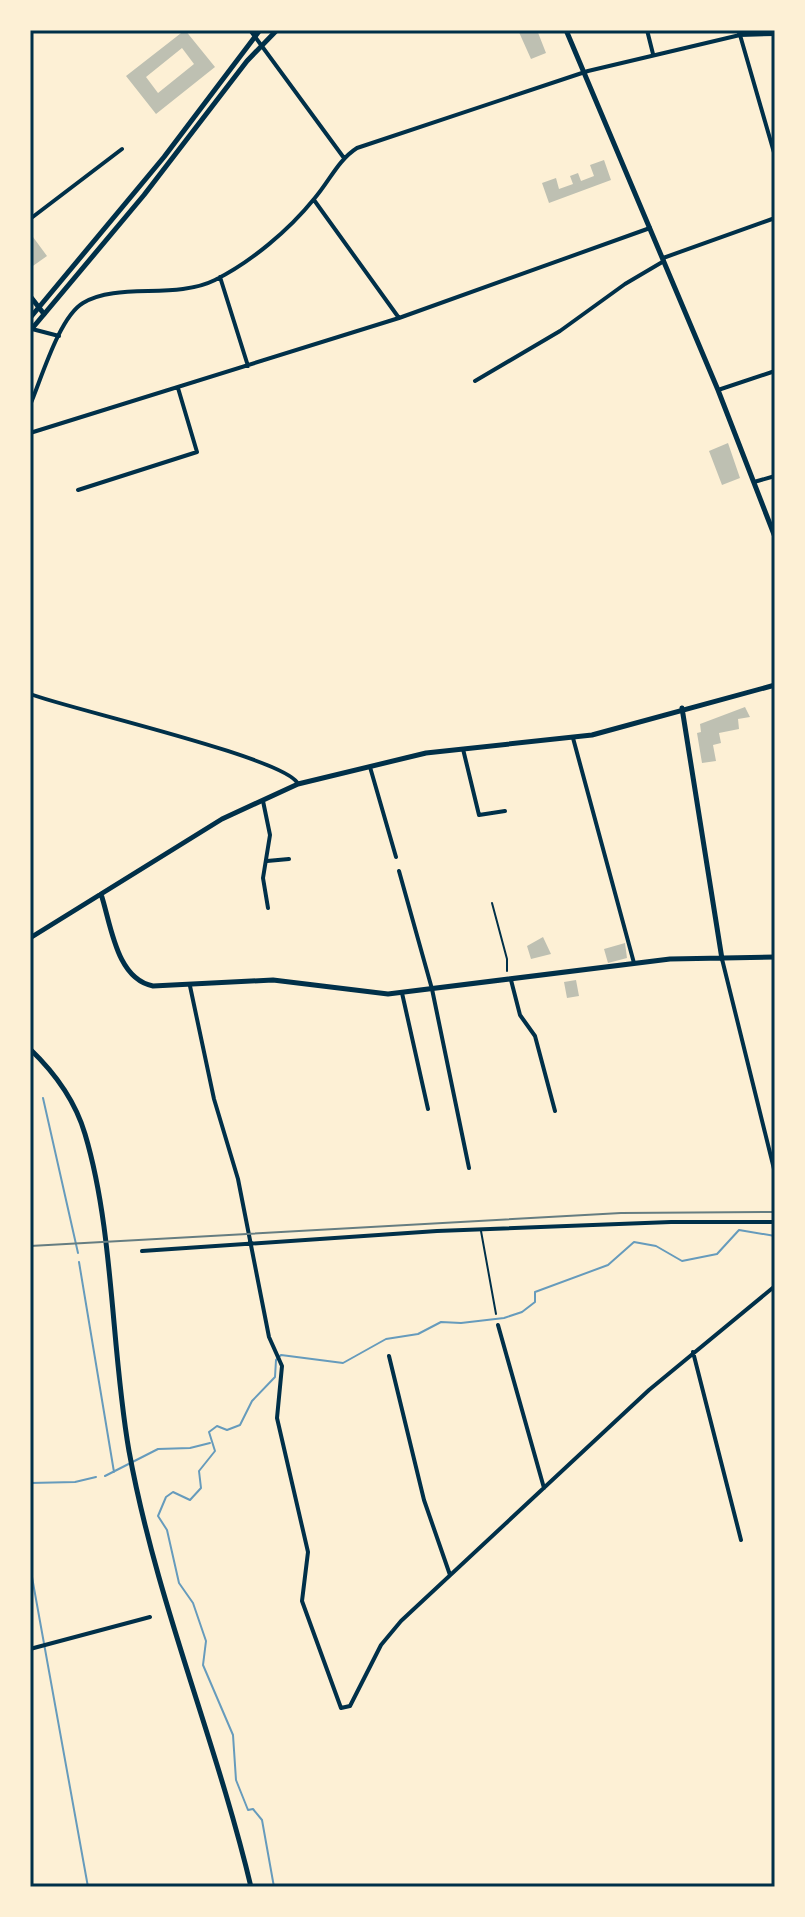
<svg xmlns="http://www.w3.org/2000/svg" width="805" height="1917" font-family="Merriweather,serif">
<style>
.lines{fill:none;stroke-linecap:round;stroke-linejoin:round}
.stream{stroke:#669bbc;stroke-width:2}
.building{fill:#bec0b2;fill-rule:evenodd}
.path{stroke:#003049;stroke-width:2}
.service{stroke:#003049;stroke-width:2}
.minor{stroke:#003049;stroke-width:4}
.tertiary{stroke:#003049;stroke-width:5}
.secondary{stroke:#003049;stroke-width:5}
.rail{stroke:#657d81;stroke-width:2}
.neatline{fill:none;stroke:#003049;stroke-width:3}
</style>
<rect width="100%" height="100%" fill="#fdf0d5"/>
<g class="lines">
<path class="stream" d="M43,1098l35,155
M79,1262l35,210
M105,1476l53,-27 32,-1 20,-5
M30,1483l45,-1 21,-5
M30,1566l58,321
M274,1887l-12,-67 -9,-11 -5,1 -12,-30 -3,-45 -30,-70 3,-24 -13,-38 -14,-20 -12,-53 -9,-14 8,-19 7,-5 17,8 11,-12 -2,-17 16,-20 -6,-19 8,-6 10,4 13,-5 12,-24 23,-24 1,-17 5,-5 62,8 43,-24 32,-5 23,-12 20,1 43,-5 18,-6 13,-10v-10l73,-27 26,-23 22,4 26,15 35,-7 22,-24 36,6"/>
</g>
<path class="building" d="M185,30l30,37 -59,47 -30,-38zM182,48l12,16 -36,29 -12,-16z
M518,30h19l9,23 -15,6z
M604,160l7,20 -62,23 -7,-20 14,-5 3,11 14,-5 -3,-8 8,-3 3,8 13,-5 -4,-11z
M33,237l14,19 -17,12v-29z
M728,443l12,35 -18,7 -13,-34z
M745,707l5,10 -12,2 1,10 -20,4 2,10 -8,2 3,16 -14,2 -5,-30 4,-1 -1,-8z
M543,937l8,17 -20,5 -4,-13z
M625,943l2,15 -19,5 -4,-14z
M576,980l3,16 -12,2 -3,-16z"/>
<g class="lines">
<path class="path" d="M492,903l15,56v12"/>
<path class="service" d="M481,1231l15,83"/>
<path class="minor" d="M250,30l94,128
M647,30l6,24
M740,35l35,121
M314,200l85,118
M30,219l92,-70
M663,258l112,-40
M220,277l28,89
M32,329l27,7
M475,381l85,-50 65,-47 39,-23
M718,390l57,-19
M30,405c11,-25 29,-88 53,-102 35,-21 92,-3 132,-23 36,-18 74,-50 99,-81 15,-17 24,-39 43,-51l231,-77 152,-36 35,-1
M30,433l369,-115 251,-90
M754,482l21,-6
M78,490l119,-38 -19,-64
M30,694c39,15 257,64 268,90
M573,738l61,225
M463,749l16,66 26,-4
M370,767l26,90
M263,801l7,34 -7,43 5,30
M30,845h1
M267,861l22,-2
M399,871l33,118 37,179
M722,959l53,214
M511,980l9,35 15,21 20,75
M190,986l24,113 24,80 31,158 13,29 -5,52 31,134 -6,49 39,107 9,-2 31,-61 20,-24 248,-231 126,-104
M402,993l26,116
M142,1251l295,-20 234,-9h104
M498,1325l46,163
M693,1352l48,188
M389,1356l35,144 26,75
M30,1649l120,-32"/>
<path class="tertiary" d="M566,30l152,360 57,147
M739,30l1,5
M30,296l14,18
M682,708l40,251
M101,894c10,30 15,85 52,92l120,-6 115,14 282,-35 105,-2
M30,938l192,-119 76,-35 128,-31 166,-18 183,-50"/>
<path class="secondary" d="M30,318l134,-161 96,-127
M30,331l114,-136 103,-134 30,-31
M30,1049c25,24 45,51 55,85 29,97 26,215 44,317 27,149 87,289 122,436"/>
<path class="rail" d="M30,1246l591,-33 154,-1"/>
</g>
<rect width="805" height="1917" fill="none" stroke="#fdf0d5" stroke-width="64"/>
<rect x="32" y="32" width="741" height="1853" class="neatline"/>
</svg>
